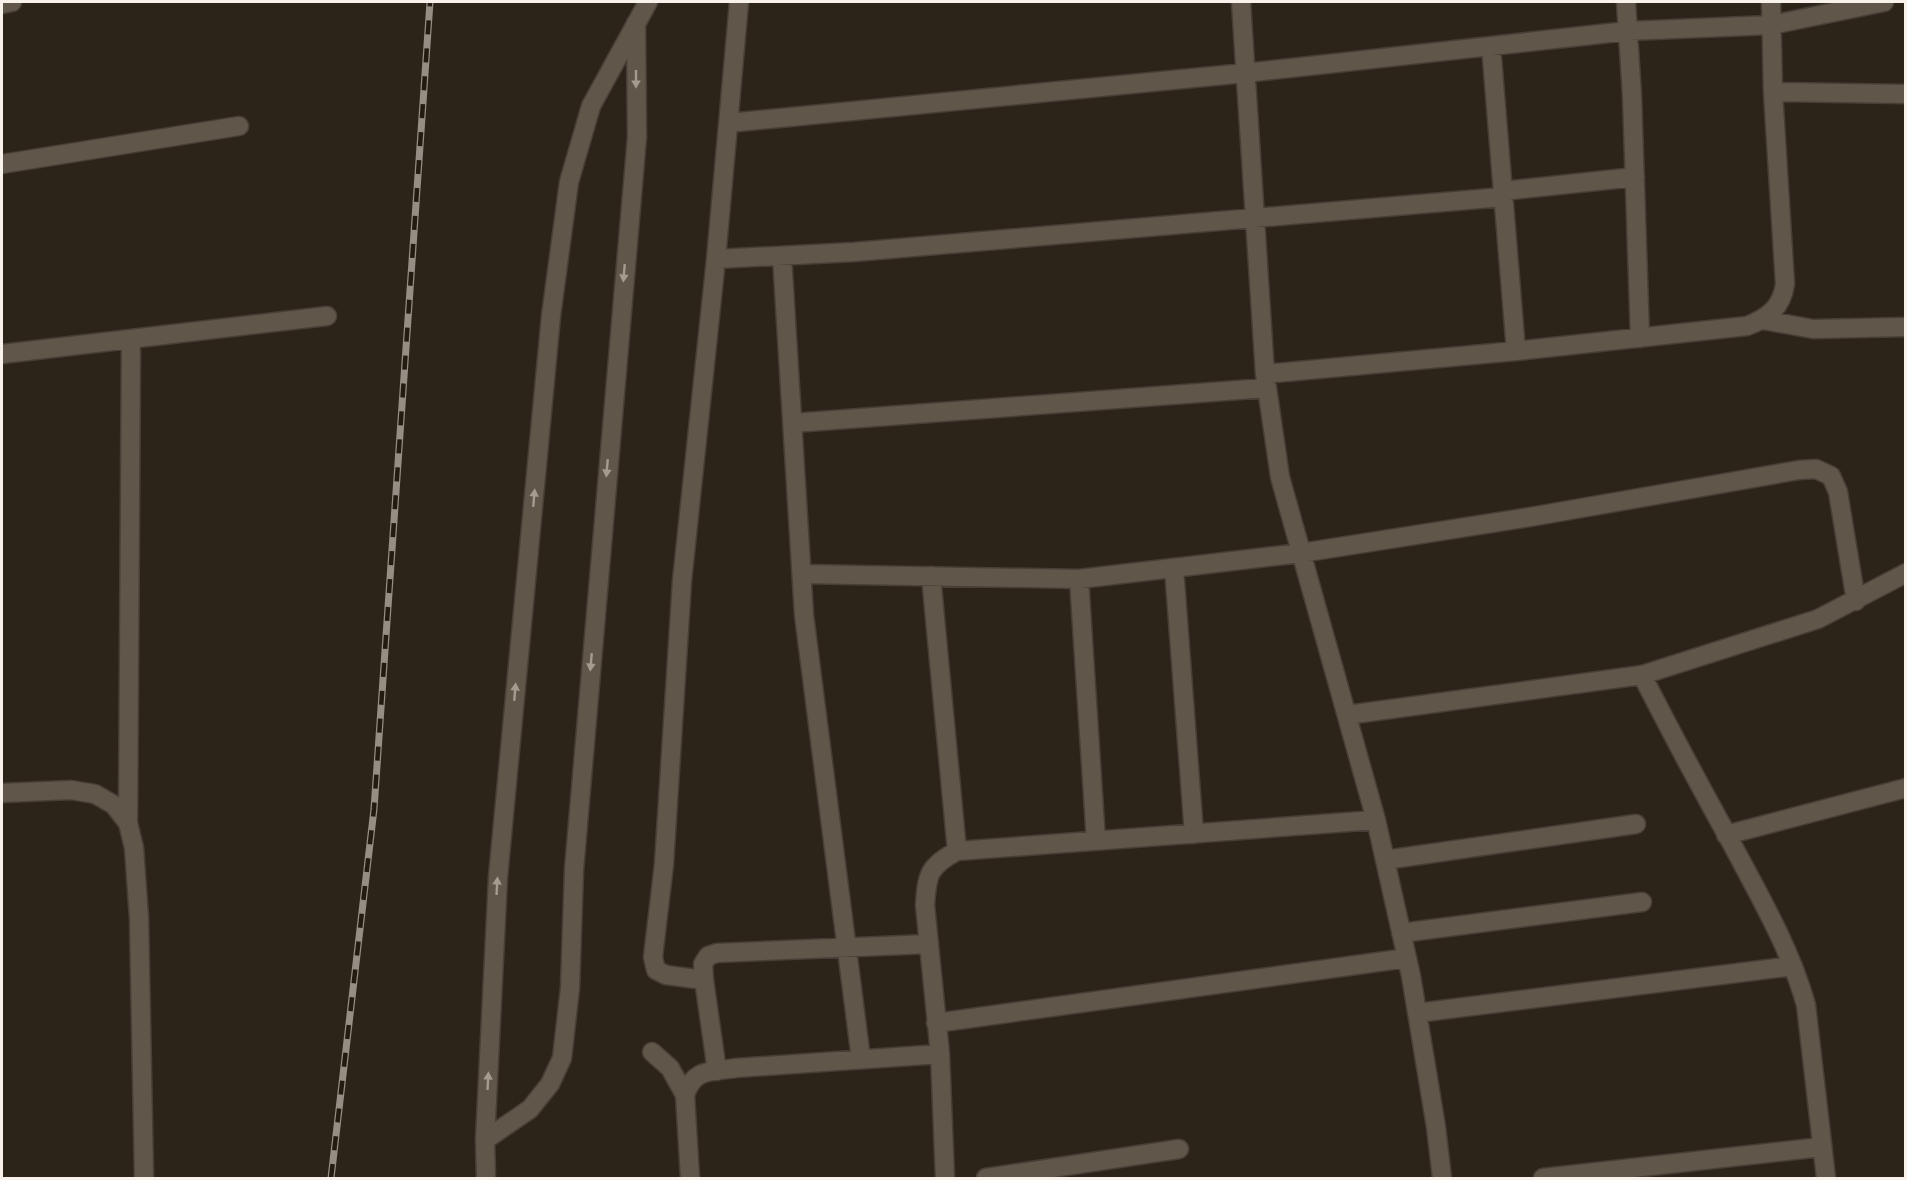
<svg xmlns="http://www.w3.org/2000/svg" width="1907" height="1180" font-family="Quicksand,sans-serif">
<style>
.lines{fill:none;stroke-linecap:round;stroke-linejoin:round}
.street-casing{stroke:#473f37;stroke-width:21}
.street{stroke:#605649;stroke-width:18}
.rail-casing{stroke:#968e85;stroke-width:7}
.rail{stroke:#231b10;stroke-width:4.5;stroke-dasharray:14;stroke-linecap:butt}
.oneway{fill:#a49c91}
</style>
<rect width="100%" height="100%" fill="#2d2419"/>
<g class="lines">
<defs>
<path id="street" d="M1241,2l24,372 15,103 96,343 35,156 25,151 6,51
M1626,2l6,94 8,242
M2,4l10,-2
M1491,46l25,305
M1773,92l133,2
M728,123l517,-50 383,-42 143,-6 113,-23
M2,164l237,-38
M1503,191l132,-14
M782,256l22,359 57,444
M716,259l138,-7 649,-55
M1763,320l50,9 93,-2
M2,354l325,-38
M1265,374l251,-23 231,-25c21,-8 35,-19 38,-42l-12,-192 -2,-90
M793,423l473,-35
M1174,568l20,266
M802,574l277,5 222,-26 229,-36 269,-47 17,-1 15,7 7,16 18,109
M931,576l26,275
M1079,579l17,262
M1642,675c29,57 59,113 90,169 28,53 58,104 74,161l20,173
M1347,715l295,-40 176,-56 88,-46
M2,793l69,-3 24,4 19,11 14,18 6,25 5,70 5,260
M128,823l3,-484
M1726,835l180,-47
M1385,860l251,-36
M1401,933l241,-31
M704,980l-1,-16 5,-8 9,-3 212,-9
M1417,1013l376,-47
M936,1023l471,-65
M652,1052l18,16 15,27
M717,1071l-13,-91 -38,-5 -10,-5 -3,-13 11,-93 18,-283 34,-322 23,-257
M485,1140l45,-31 20,-25 12,-26 8,-70 4,-118 63,-733 -1,-114
M486,1178l-1,-38 13,-263 53,-561 18,-134 22,-76 57,-104
M690,1178l-5,-83c9,-27 26,-23 51,-27l204,-14
M945,1178l-5,-124 -15,-149c2,-31 4,-39 32,-54l419,-31
M986,1178l193,-29
M1543,1178l279,-31"/>
</defs>
<use href="#street" class="street-casing"/>
<use href="#street" class="street"/>
<defs>
<path id="rail" d="M331,1178l43,-369 56,-807"/>
</defs>
<use href="#rail" class="rail-casing"/>
<use href="#rail" class="rail"/>
</g>
<defs><path id="oneway-solid" d="M-6-.8H1V-3.2L6.5 0L1 3.2V.8H-6Z" transform="scale(1.5)"/></defs>
<g class="oneway">
<use href="#oneway-solid" transform="translate(636 79) rotate(90)"/>
<use href="#oneway-solid" transform="translate(624 273) rotate(95)"/>
<use href="#oneway-solid" transform="translate(607 468) rotate(95)"/>
<use href="#oneway-solid" transform="translate(534 498) rotate(-85)"/>
<use href="#oneway-solid" transform="translate(591 662) rotate(95)"/>
<use href="#oneway-solid" transform="translate(515 692) rotate(-85)"/>
<use href="#oneway-solid" transform="translate(497 886) rotate(-87)"/>
<use href="#oneway-solid" transform="translate(488 1081) rotate(-87)"/>
</g>
<rect width="1907" height="1180" fill="none" stroke="#f8f2ea" stroke-width="6"/>
</svg>
